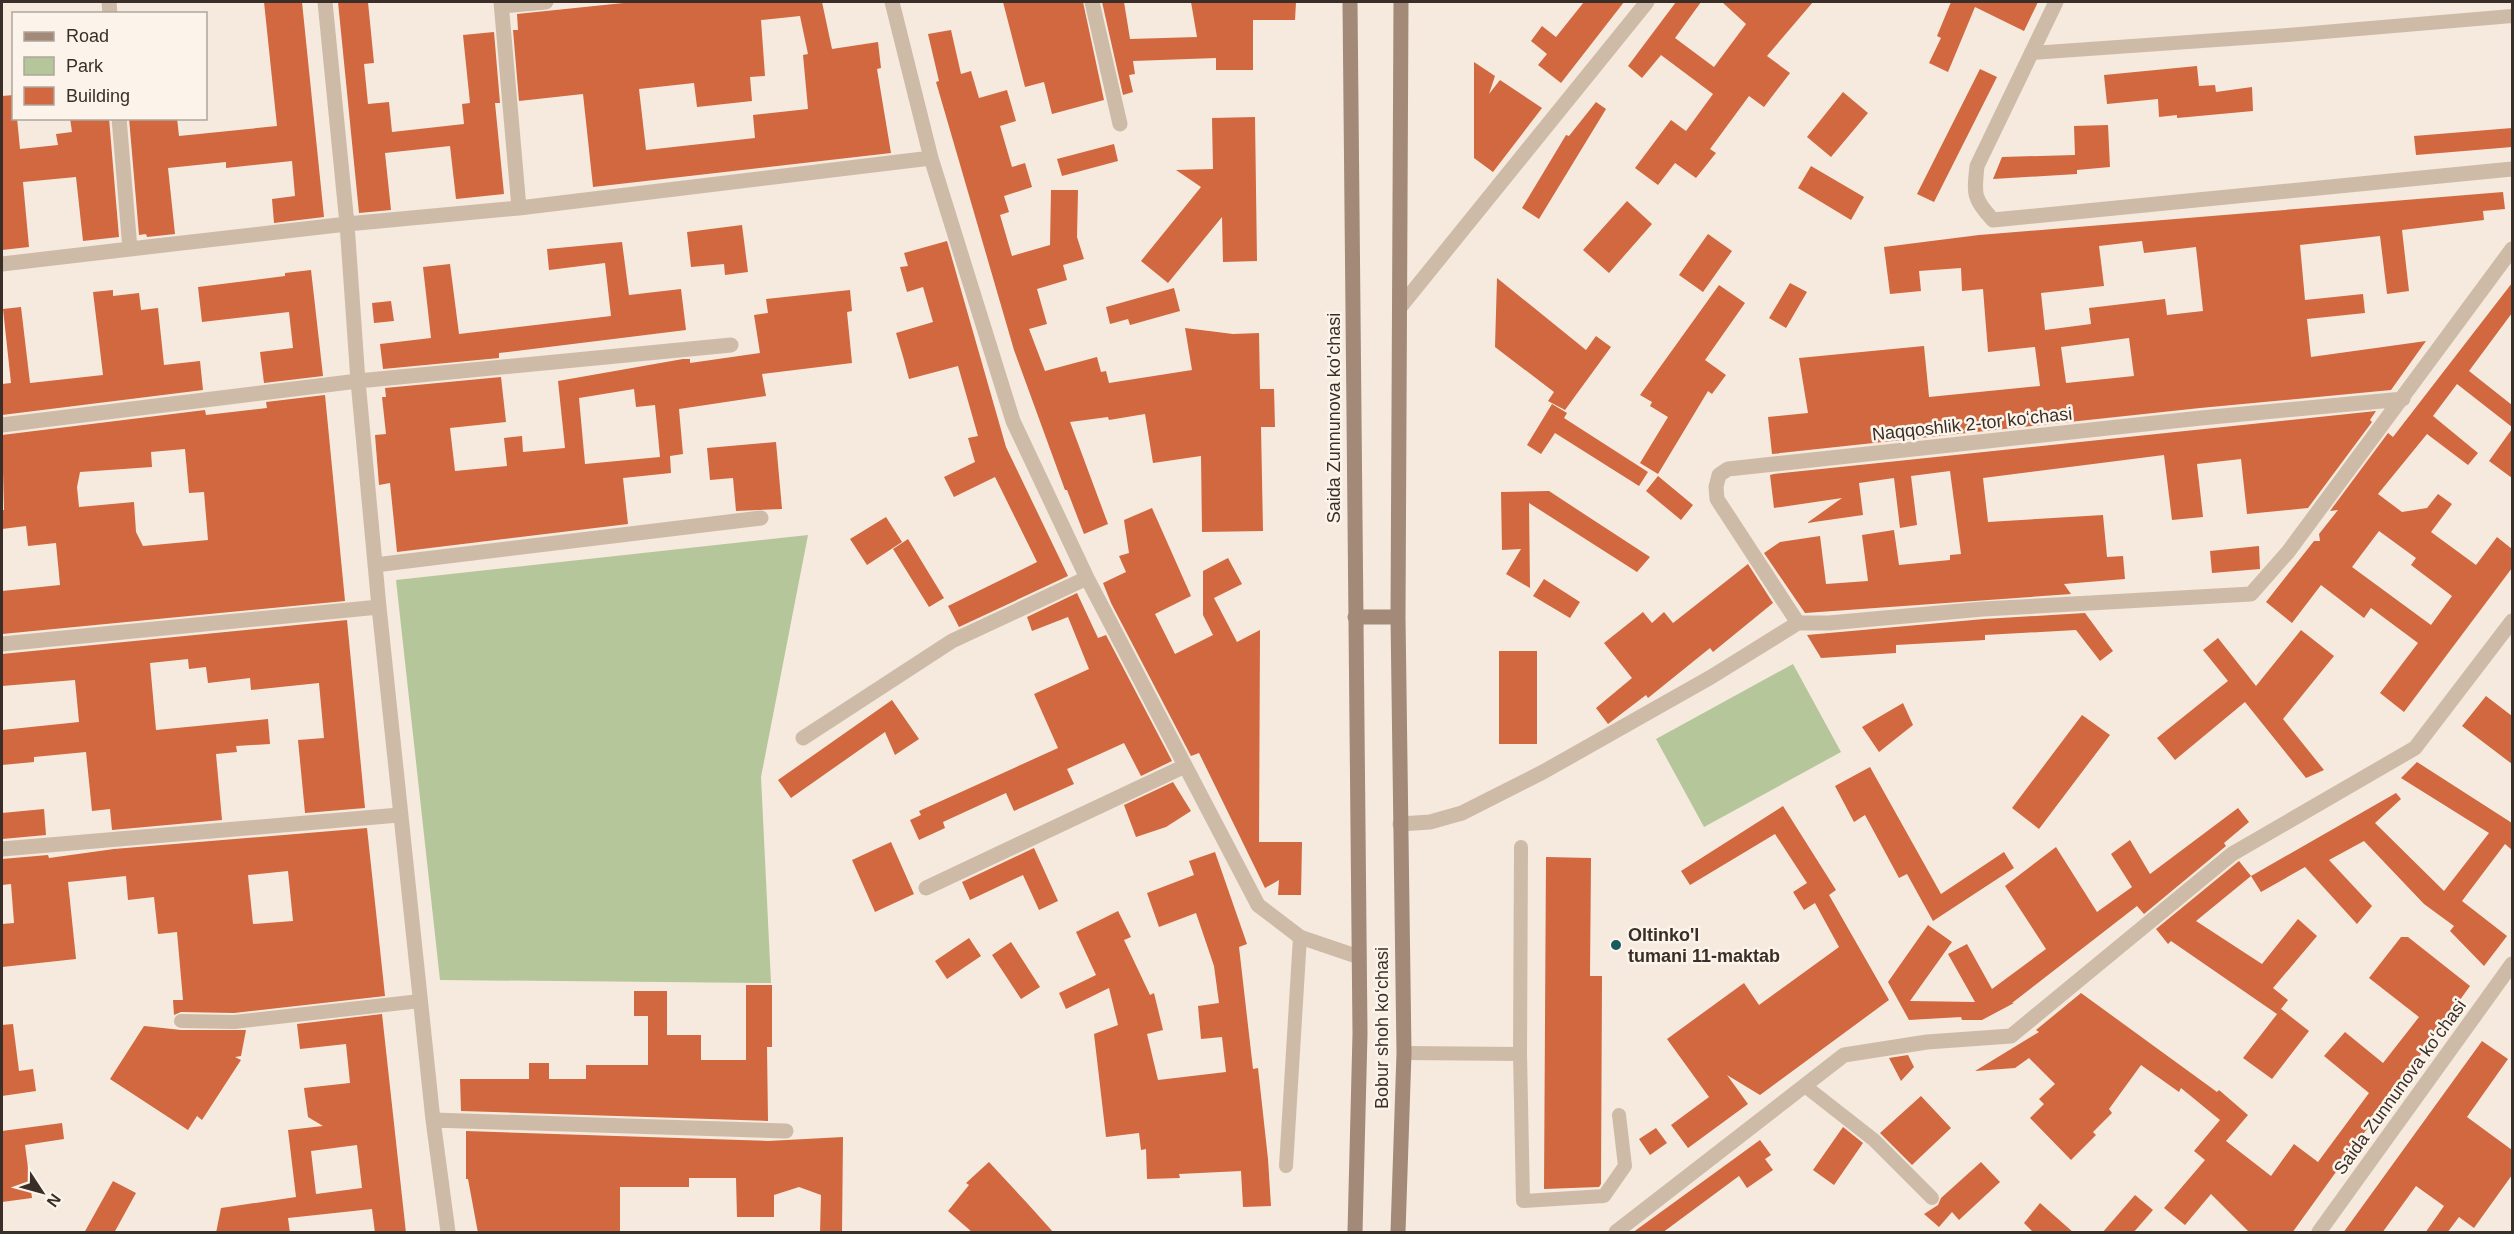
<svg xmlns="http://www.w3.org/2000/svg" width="2514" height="1234" font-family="Arial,sans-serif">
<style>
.green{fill:#b6c69b}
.building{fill:#d1683f;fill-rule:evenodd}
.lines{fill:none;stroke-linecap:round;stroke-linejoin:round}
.service{stroke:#cebba7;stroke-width:14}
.minor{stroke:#cebba7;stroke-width:15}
.secondary{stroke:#a28978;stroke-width:15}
.poi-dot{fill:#195960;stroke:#fcf4ea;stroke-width:2}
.labels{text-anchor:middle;stroke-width:5;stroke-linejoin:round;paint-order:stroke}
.street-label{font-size:18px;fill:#3a2f28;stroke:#fcf4ea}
.poi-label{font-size:18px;font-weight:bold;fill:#3a2f28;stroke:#fcf4ea;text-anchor:start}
</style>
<rect width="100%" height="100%" fill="#f5eadd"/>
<path class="green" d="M808,535l-47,242 10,206 -331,-3 -44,-400z
M1793,664l48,88 -137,75 -48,-88z"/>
<path class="building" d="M264,2h38l22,215 -50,6 -2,-24 23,-3 -3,-35 -66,7v-6l-58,6 7,66 -28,3 -1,-3 -7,1 -10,-117h48l2,18 98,-10z
M338,2h30l6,61 -10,1 4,40 21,-2 3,30 72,-8 -2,-20 8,-1 -7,-68 31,-3 6,71h-5l9,91 -48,5 -6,-53 -65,7 6,57 -32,3z
M633,2h189l10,47 46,-7 3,26 -4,1 14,84 -298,34 -10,-93 -64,7 -6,-71h5l-1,-16zM800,16l8,38 -5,1 5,54 -55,6 2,23 -109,12 -7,-61 55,-6 3,24 55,-6 -2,-24 15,-1 -4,-56z
M1003,2h80l21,98 -52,14 -8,-32 -19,5z
M1102,2h22l6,37 67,-2 -6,-35h105l-1,18h-42v50h-37v-12l-83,3 2,13 -6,1 4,17 -10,3z
M1584,2h40l-63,81 -23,-18 9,-11 -16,-13 11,-15 14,11z
M1676,2h25l-26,36 39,29 32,-43 -24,-22h91l-46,54 23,17 -26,34 -15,-11 -39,53 6,4 -20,25 -21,-15 -17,22 -23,-17 36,-48 15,11 27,-37 -52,-39 -19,23 -14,-12z
M1951,2h87l-14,29 -49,-24 -27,65 -19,-9 12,-25 -4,-2z
M951,30l10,44 10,-3 8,27 28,-8 9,31 -16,5 12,41 13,-4 7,24 -28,9 5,16 -9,3 12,41 38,-11 1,-55h27l-1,47 7,22 -21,6 4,15 -30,9 10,35 -18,5 16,42 52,-14 4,15 5,-1 3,12 83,-13 -7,-42 48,6 26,-1 1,56h14l1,38h-14l2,104 -61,1 -1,-76 -48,7 -8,-49 -36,6 -1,-3 -38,5 38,102 -24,10 -17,-44h-2l-51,-140 -78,-268 3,-1 -11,-47z
M1474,62l21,14 -6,18 11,-14 42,28 -49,64 -19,-14z
M2197,66l2,20 16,-1 1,7 36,-5 1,24 -76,7v-3l-18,2 -1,-18 -51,5 -3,-29z
M1980,69l17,8 -63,125 -17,-8z
M1843,92l25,21 -37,44 -24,-20z
M14,95v23h3l3,31 38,-4 -2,-11 16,-2 -2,-14h39l10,119 -36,4 -7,-64 -53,5 6,65 -27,3v-154z
M1596,102l10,7 -67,110 -17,-11 44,-73 3,1z
M1255,117l2,144 -34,1 -1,-45 -54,66 -27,-22 60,-74 -25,-17 37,-1 -1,-51z
M2108,125l2,42 -33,3v4l-84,5 9,-22 73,-2 -1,-29z
M2512,128v19l-96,8 -2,-19z
M1114,144l4,17 -56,15 -5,-17z
M1811,166l53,31 -13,23 -53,-32z
M2503,192l2,17 -22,2 1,9 -82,10 7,61 -22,3 -7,-58 -80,9 5,55 58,-6 2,19 -58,6 4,38 115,-16 -35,49 -191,18 -428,46 -4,-37 40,-4 -9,-55 125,-12 5,51 111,-11 -5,-39 -47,5 -5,-63 -21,2 -1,-23 -42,3 2,20 -31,3 -6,-47 95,-12zM2142,241l2,12 52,-6 7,64 -36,4 -2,-16 -76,9 2,16 -46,6 -4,-37 63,-7 -5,-40zM2129,338l5,38 -68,7 -5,-36z
M1627,201l25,23 -43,49 -26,-23z
M742,225l6,47 -23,3 -1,-11 -33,3 -4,-35z
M1708,234l24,17 -29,41 -24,-17z
M947,241l59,206 62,129 -109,51 -11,-21 89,-44 -42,-85 -41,20 -10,-20 31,-15 -7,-24 10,-2 -20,-70 -49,13 -5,-19 -8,-27 37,-11 -10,-35 -16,5 -7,-25 8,-1 -4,-13z
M622,242l7,53 52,-6 5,41 -187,23v5l-116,11 -3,-25 51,-6 -8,-71 27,-3 9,70 152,-18 -6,-53 -56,7 -2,-21z
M311,270l12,106 -59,7 -4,-31 33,-4 -4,-36 -87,10 -4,-35 87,-11v-3z
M1497,278l89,72 10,-14 15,11 -46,63 -17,-9 6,-9 -59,-45z
M1790,283l17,9 -21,36 -17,-10z
M2512,283v30l-43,58 43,34v22l-55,-43 -24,32 45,37 -10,12 -41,-31 -49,60 24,18 25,-4 11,-14 14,10 -21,28 45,33 21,-28 15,12v19l-108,144 -24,-19 38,-50 -47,-35 -7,10 -43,-33 -29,38 -26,-21 48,-61h6l-1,-7 19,-24 -8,1 58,-78 5,4zM2379,531l37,27 -5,7 41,31 -21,29 -79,-58z
M1719,285l26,18 -40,57 21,15 -14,19 -4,-3 -50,83 -18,-11 28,-46 -18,-11 2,-4 -12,-7z
M1174,288l6,23 -50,14 -2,-6 -18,5 -4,-17z
M113,290v6l26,-3 2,17 17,-2 6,57 36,-4 3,29 -201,25v-31l9,-1 -8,-74 18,-2 9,76 73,-8 -10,-83z
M850,290l2,21 -5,1 5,51 -90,11 4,22 -87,13 4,45 -13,2 1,17 -48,5 5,46 -231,28 -7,-69 -11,2 -4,-50 11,-1 -4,-37h4l-1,-9 116,-11 5,45 -56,6 5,43 52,-5 -3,-28 18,-2 1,16 42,-4 -7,-67 125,-22h7v4l70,-10 -6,-38 14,-2 -2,-14zM634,389l2,18 19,-2 5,52 -75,7 -6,-66z
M391,301l3,20 -20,2 -2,-20z
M325,395l20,206 -343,33v-43l58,-6 -4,-42 -28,3 -2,-20 -24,3v-19h2l-2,-75 203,-25 1,5 61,-7 -1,-6zM185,449l4,44 15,-1 4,48 -65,6 -7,-14 -2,-30 -55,5 -2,-20 3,-15 72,-5 -1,-15z
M1552,404l15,9 -3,5 84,54 -9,14 -84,-53 -14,21 -14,-9z
M2376,411l-6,9 2,2 -64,86 -61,6 -6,-55 -44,5 6,53 -31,3 -8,-65 -181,23 5,44 115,-7 4,42 16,-1 2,23 -61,5 7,10 -266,19 -41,-60 16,-11 40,-6 6,48 42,-3 -6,-46 32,-5 5,35 51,-5v-5l11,-1 -11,-83 -39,5 6,49 -17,3 -6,-50 -35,5 4,32 -56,8 35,-25 -68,10 -4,-33 4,-1z
M2512,429v49l-23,-17z
M776,442l6,67 -46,2 -3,-33 -23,2 -3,-32z
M1658,476l35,29 -12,15 -35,-29z
M1549,491l32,21 69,45 -13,15 -108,-69 1,85 -24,-14 15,-25 -19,1 -1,-58z
M1152,508l39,88 -36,18 20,40 38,-19 -10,-20v-44l25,-13 14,26 -28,14 23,44 23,-12 -1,212h43l-1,53h-23l1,-15 -14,8 -66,-135 -8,3 -80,-153 -8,-20 23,-11 -7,-16 10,-3 -5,-33z
M886,517l16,25 -35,23 -17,-26z
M908,539l36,59 -15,9 -36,-58z
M2259,546l1,23 -48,4 -2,-22z
M1748,564l25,39 -60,49 -3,-4 -62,50 -2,-3 -38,29 -12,-16 36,-30 -28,-35 39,-31 9,11 12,-11 9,11z
M1544,579l36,23 -10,16 -37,-22z
M1077,593l21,45 8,-3 66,126 -31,15 -17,-33 -57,26 7,15 -60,27 -8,-18 -63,29 2,6 -26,12 -9,-20 11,-5 -2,-4 139,-63 -24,-54 55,-25 -21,-52 -36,14 -5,-14z
M2085,613l28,38 -13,10 -24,-31 -91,5v5l-89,5v8l-75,5 -14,-23 177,-16z
M347,620l18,188 -60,5 -7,-73 26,-2 -5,-55 -68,7 -1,-12 -42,5 -2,-16 -17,2 -1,-10 -38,4 6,67 112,-11 2,25 -34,2 1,6 -21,2 6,66 -110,10 -2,-21 -18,2 -6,-59 -52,5v5l-32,3v-35l77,-8 -4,-42 -73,6v-32z
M2301,630l33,26 -51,63 41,51 -18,8 -61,-76 -70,58 -18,-22 71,-57 -25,-31 15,-12 38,48z
M1499,651h38v93h-38z
M2486,696l26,20v48l-50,-38z
M892,700l27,39 -24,16 -10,-23 -94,66 -13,-18z
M1903,703l10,22 -34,27 -17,-25z
M2082,715l28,20 -71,94 -27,-21z
M2417,762l95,61v27l-7,-6 -43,57 45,35 -23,30 -34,-35 4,-5 -30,-22 -60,-63 -35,19 43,46 -15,18 -52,-57 -44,25 -10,-16 145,-83 5,6 -26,24 69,68 45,-58 -88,-55z
M1870,767l71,127 63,-42 10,16 -81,53 -26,-47 -8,4 -34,-63 -11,7 -19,-36z
M1173,782l18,29 -25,16 -30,10 -12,-32z
M1783,806l53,84 -7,5 60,105 -129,95 -33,-20 21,29 -60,44 -17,-23 38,-28 -42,-58 77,-56 15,22 80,-58 -24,-44 -11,7 -11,-18 14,-9 -32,-49 -85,51 -9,-14z
M2238,808l11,14 -25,21 2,3 -82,68 -7,-8 -125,97h2l-32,17h-20l-1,-3 -52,3 -21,-38 40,-57 24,17 -42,59 65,1 -27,-48 19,-10 25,45 54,-40 -41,-63 51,-39 41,65 35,-25 -21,-33 19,-14 20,34z
M44,809l2,26 -44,4v-26z
M367,828l18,168 -151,17 -53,-1 -7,3 -1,-15h10l-6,-68 -19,2 -4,-37 -26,3 -2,-24 -58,6 8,77 -74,8v-43l12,-1 -3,-39 -9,1v-26l46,-4 1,3 65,-9zM288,871l5,50 -40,3 -5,-49z
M891,842l23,52 -39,18 -23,-52z
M1034,848l24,53 -19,9 -16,-35 -53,25 -8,-18z
M1215,852l32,92 -8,3 14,122 5,-1 10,91 3,47 -28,1 -2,-36 -62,3 1,4 -33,1 -1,-30 -5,1 -2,-17 -33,4 -12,-103 24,-9 -9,-37 -43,21 -7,-16 37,-18 -20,-43 42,-21 13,26 -7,3 26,55 4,-2 9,37 -16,4 11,46 68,-8 -4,-35 -21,2 -3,-33 21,-3 -5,-37 -18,-53 -37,14 -12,-34 47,-18 -5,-14z
M1546,857l45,1 -1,118h12l-1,208 -2,3 -55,2z
M2239,861l12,15 -55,45 66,43 36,-45 19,17 -44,52 15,12 -11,14 -106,-73 -3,3 -12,-15z
M2401,937h7l62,49 -178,247h-42l-39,-39 -26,31 -21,-17 41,-48 -11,-9 26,-31 -39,-32 -2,4 -38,-27 -32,44 3,4 -19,19 3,3 -25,25 -41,-42 14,-14 -5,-5 16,-15 -26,-26 -14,10 -40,3 64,-39 -3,-2 45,-37 136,99 2,-2 29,25 -22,26 45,35 23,-32 24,18 51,-69 -45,-37 21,-24 38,31 36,-46 -50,-39z
M969,938l12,18 -34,23 -12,-18z
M1011,942l29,45 -19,12 -29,-44z
M746,985h26v62h-5l1,74 -307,-10 -1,-32h69v-16h20v16h37v-14h62v-49h-14v-25h33v44h34v25h45z
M2281,1009l28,22 -37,48 -29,-21z
M382,1014l24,219h-31l-3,-24 -84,9 2,15h-74l5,-25 75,-11 -8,-67 35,-4 -15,-9 -4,-29 46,-5 -4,-39 -46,5 -3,-25zM357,1145l5,43 -46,6 -5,-43z
M13,1024l6,47 14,-2 3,22 -34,5v-71z
M144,1026l37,4h65l-5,26 -6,1 6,3 -39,60 -5,-4 -9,14 -78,-51z
M2482,1041l26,18 -41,58 45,33v25l-38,53 -15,-11 -12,16h-22l19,-27 -28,-20 -34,47h-39z
M1908,1055l6,12 -13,14 -12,-23z
M1921,1096l30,32 -39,37 -32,-32z
M62,1123l2,16 -39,6 7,53 -30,4v-71z
M1843,1127l20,16 -29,42 -21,-15z
M1656,1128l11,15 -17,12 -11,-16z
M466,1131l302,10 75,-4 -1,96h-22l1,-38 -22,-8 -25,8v22h-37l-1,-39h-47v9h-69v46h-142l-10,-54h-2z
M1760,1140l11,15 -6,4 8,11 -26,18 -8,-12 -77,57h-30z
M989,1162l38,41 27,30h-81l-25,-22 21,-26 -3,-2z
M1981,1162l19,20 -41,38 -7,-8 -13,15 -15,-13 14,-9 3,-7z
M113,1181l23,12 -22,40h-30z
M2135,1195l18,15 -20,23h-31z
M2040,1203l34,30h-40l-10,-10z"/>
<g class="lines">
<path class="service" d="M2031,53l257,-18 224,-19
M1521,847l-1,207 3,147 81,-5 21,-30 -6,-51
M181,1021l53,1 186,-21
M1404,1053l116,1
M1805,1086l69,54 58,58
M1286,1166l14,-229"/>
<path class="minor" d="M109,2l1,12
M325,2l22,222 11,157 21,226 54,513 15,112
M501,2l18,206
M892,2l39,156 82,263 74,157 171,327 42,32 59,20
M1092,2l28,122
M2056,2l-79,164c-3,28 -4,33 16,54l519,-51
M502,6l44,-4
M119,118l11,131 217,-25 172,-16 412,-50
M2,264l128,-15
M1401,306l246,-304
M2,425l356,-44 373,-36
M375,565l386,-47
M1798,623l-81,-124 -1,-12 3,-12 9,-6 473,-51 202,-19
M2,644l377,-37
M803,738l149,-97 135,-63
M1400,824l30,-2 32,-9 81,-41 168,-95 87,-54h31l154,-14 268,-15 37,-42 224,-303
M2,849l397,-34
M926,888l259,-122
M433,1120l353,11
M1616,1232l228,-177 83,-13 84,-6 221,-182 183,-106 97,-127
M2319,1232l193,-268"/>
<path class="secondary" d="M1350,2l10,1032 -5,198
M1355,617h43
M1398,1232l6,-179 -6,-436 3,-615"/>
</g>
<circle class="poi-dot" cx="1616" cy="945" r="6"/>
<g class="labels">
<g class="street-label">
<text transform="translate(1334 418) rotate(-90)" y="6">Saida Zunnunova ko'chasi</text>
<text transform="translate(1972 424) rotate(-6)" y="6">Naqqoshlik 2-tor koʻchasi</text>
<text transform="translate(1382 1028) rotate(-90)" y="6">Bobur shoh koʻchasi</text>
<text transform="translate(2400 1087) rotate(-54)" y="6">Saida Zunnunova koʻchasi</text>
</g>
<g class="poi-label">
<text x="1628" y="941">Oltinko'l<tspan x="1628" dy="21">tumani 11-maktab</tspan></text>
</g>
</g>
<rect width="2514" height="1234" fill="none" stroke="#3a2f28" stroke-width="6"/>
<rect x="12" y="12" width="195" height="108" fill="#fcf4ea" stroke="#aea59c" stroke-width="1.5"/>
<rect x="24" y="32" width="30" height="9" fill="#a28978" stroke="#aea59c" stroke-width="1.5"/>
<text x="66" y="42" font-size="18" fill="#3a2f28">Road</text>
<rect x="24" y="57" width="30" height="18" fill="#b6c69b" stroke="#aea59c" stroke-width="1.5"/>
<text x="66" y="72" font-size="18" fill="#3a2f28">Park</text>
<rect x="24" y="87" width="30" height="18" fill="#d1683f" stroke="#aea59c" stroke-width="1.5"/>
<text x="66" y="102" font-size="18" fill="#3a2f28">Building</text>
<g transform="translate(42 1192) rotate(126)" stroke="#fcf4ea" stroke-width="4.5" paint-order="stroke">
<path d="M0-4.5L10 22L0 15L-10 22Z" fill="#3a2f28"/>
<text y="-9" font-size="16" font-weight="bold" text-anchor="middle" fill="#3a2f28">N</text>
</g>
</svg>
